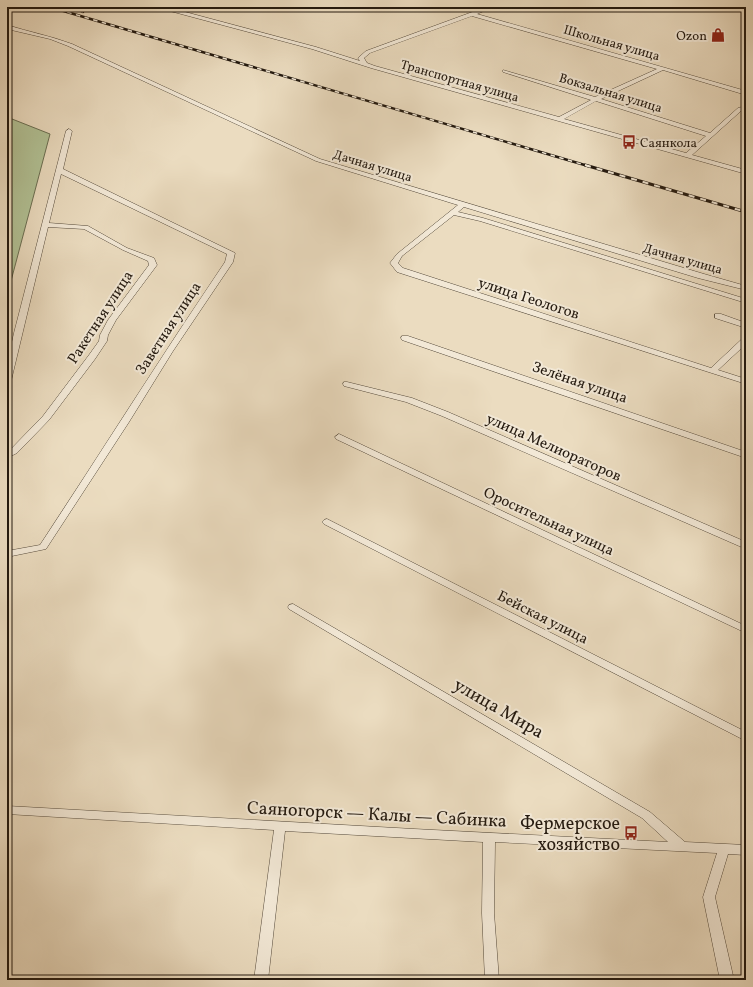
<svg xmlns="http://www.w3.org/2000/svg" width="753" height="987" font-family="Vollkorn,serif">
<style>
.green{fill:#b2c296;stroke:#6a6e52}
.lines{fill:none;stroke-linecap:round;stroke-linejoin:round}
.minor-casing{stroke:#554a3b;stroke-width:1}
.minor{fill:#f2e8d6;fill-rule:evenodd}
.rail-far1-casing{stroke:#23190f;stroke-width:2.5}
.rail-casing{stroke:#23190f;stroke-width:3}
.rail-far1{stroke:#f2e8d6;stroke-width:1.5;stroke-dasharray:4.5;stroke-linecap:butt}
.rail{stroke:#f2e8d6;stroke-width:2;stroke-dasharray:6;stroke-linecap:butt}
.labels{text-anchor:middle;stroke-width:4;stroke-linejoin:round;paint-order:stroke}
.far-poi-label{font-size:13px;fill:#23190f;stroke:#f2e8d6;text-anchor:end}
.far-street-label{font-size:13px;fill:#23190f;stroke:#f2e8d6}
.street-label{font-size:15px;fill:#23190f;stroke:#f2e8d6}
.near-street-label{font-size:18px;fill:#23190f;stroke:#f2e8d6}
.near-poi-label{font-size:18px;fill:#23190f;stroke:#f2e8d6;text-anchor:end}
</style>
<rect width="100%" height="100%" fill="#ebdcc0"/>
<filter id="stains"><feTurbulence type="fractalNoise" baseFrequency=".005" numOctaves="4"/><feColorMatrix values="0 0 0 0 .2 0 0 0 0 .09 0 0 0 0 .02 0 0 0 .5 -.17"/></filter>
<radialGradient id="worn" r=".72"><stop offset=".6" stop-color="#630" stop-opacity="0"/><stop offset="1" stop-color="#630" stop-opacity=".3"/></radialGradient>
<path class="green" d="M7,117l43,17 -43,162z"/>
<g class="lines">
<defs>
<path id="minor" d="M166,7h5l3,2 142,38 44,14 -2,-3 8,-7 120,-44h7l-16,7 269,77v4l-83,-25 -62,29 109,34 28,-25 8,-2v4h-4l-50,45 54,15v4l-375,-106 -59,-19 -142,-38zM472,16l185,53 -62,28 -92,-27v2l88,28 -32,17 -184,-51 -8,-3 -3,-5 6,-5zM596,101l110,35 -20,17 -122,-34z
M7,25c22,7 44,11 65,19l248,115 384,115 42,12v4l-48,-12 -234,-71 -6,5 25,6 263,81v4l-266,-82 -26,-6 -52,41 -4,7 5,5 308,100 32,-30h3v6l-28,26 28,9v5l-349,-112 -7,-9 7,-9 61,-49 -142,-44 -248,-115 -18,-7 -43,-10z
M69,129l3,2 -9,38 172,84 -2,9 -60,89 -44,71 -83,127 -39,8v-6l33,-6c62,-94 122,-190 185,-283l2,-8 -166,-80 -12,49 39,3 39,22 27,10 3,7 -41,55 -8,15 -1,6 -12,18 -46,61 -32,33 -10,5v-7l4,-2 32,-33 46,-61 10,-14 1,-6 8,-15 41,-55 -1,-4 -25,-11 -39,-21 -36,-2 -37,154 -4,2v-19l7,-31 52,-202z
M715,314h6l25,9v5l-31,-10z
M402,336h6l338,116v6l-344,-118 -1,-2z
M344,382h3l65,16 36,14 298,130v7l-304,-133 -36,-14 -62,-16 -1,-2z
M339,434l407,192v7l-410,-194 -1,-2z
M327,519l419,213v9l-422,-217 -2,-2 2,-2z
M293,604l357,208 35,30 61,3v10l-18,-1 -13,43 19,83h-14l-17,-83 14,-44 -222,-11 -1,71 5,67h-14l-3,-67 1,-71 -198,-11 -17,149h-14l20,-150 -267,-16v-8l407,23 254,13 -26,-24 -353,-209 -1,-2 1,-2z"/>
</defs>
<use href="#minor" class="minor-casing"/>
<use href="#minor" class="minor"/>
<defs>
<path id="rail-far1" d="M50,7l538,159
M74,7l9,5"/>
<path id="rail" d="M585,165l161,47"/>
</defs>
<use href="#rail-far1" class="rail-far1-casing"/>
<use href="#rail" class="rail-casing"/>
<use href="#rail-far1" class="rail-far1"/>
<use href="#rail" class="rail"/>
</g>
<defs>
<symbol id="shop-bare" viewBox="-9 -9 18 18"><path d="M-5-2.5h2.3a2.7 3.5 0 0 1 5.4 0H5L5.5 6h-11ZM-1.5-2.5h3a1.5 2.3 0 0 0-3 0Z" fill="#8f2418" stroke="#f2e8d6" stroke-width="2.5" paint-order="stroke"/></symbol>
<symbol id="bus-bare" viewBox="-9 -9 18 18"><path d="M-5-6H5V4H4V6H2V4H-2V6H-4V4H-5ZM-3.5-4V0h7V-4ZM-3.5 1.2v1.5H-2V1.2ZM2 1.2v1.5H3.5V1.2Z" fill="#8f2418" stroke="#f2e8d6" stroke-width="2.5" paint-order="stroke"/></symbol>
</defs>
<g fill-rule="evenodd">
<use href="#shop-bare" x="708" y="25" width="20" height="20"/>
<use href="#bus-bare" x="619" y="132" width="20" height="20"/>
<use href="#bus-bare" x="621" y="823" width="20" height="20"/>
</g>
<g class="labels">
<g class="far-poi-label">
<text x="707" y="40">Ozon</text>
<text x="640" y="147" text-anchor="start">Саянкола</text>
</g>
<g class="far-street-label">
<text transform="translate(612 42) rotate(16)" y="5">Школьная улица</text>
<text transform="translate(460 80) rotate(16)" y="5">Транспортная улица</text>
<text transform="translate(611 92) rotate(17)" y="5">Вокзальная улица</text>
<text transform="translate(373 165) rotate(17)" y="5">Дачная улица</text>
<text transform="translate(683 258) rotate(16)" y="5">Дачная улица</text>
</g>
<g class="street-label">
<text transform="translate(529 298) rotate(18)" y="5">улица Геологов</text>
<text transform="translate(100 317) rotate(-57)" y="5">Ракетная улица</text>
<text transform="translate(168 328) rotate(-57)" y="5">Заветная улица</text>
<text transform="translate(580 382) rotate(19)" y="5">Зелёная улица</text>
<text transform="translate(554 447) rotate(24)" y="5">улица Мелиораторов</text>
<text transform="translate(549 521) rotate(25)" y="5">Оросительная улица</text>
<text transform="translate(543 617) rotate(27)" y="5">Бейская улица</text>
</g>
<g class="near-street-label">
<text transform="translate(499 708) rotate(30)" y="6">улица Мира</text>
<text transform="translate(377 814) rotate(3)" y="6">Саяногорск — Калы — Сабинка</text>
</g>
<g class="near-poi-label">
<text x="620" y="829">Фермерское<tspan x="620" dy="21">хозяйство</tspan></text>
</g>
</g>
<rect width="753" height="987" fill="none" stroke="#ebdcc0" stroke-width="24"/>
<rect x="8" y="8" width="737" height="971" fill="none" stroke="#23190f" stroke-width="2"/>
<rect x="12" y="12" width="729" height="963" fill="none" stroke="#23190f"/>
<rect width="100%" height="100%" filter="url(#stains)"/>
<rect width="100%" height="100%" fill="url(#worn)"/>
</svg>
